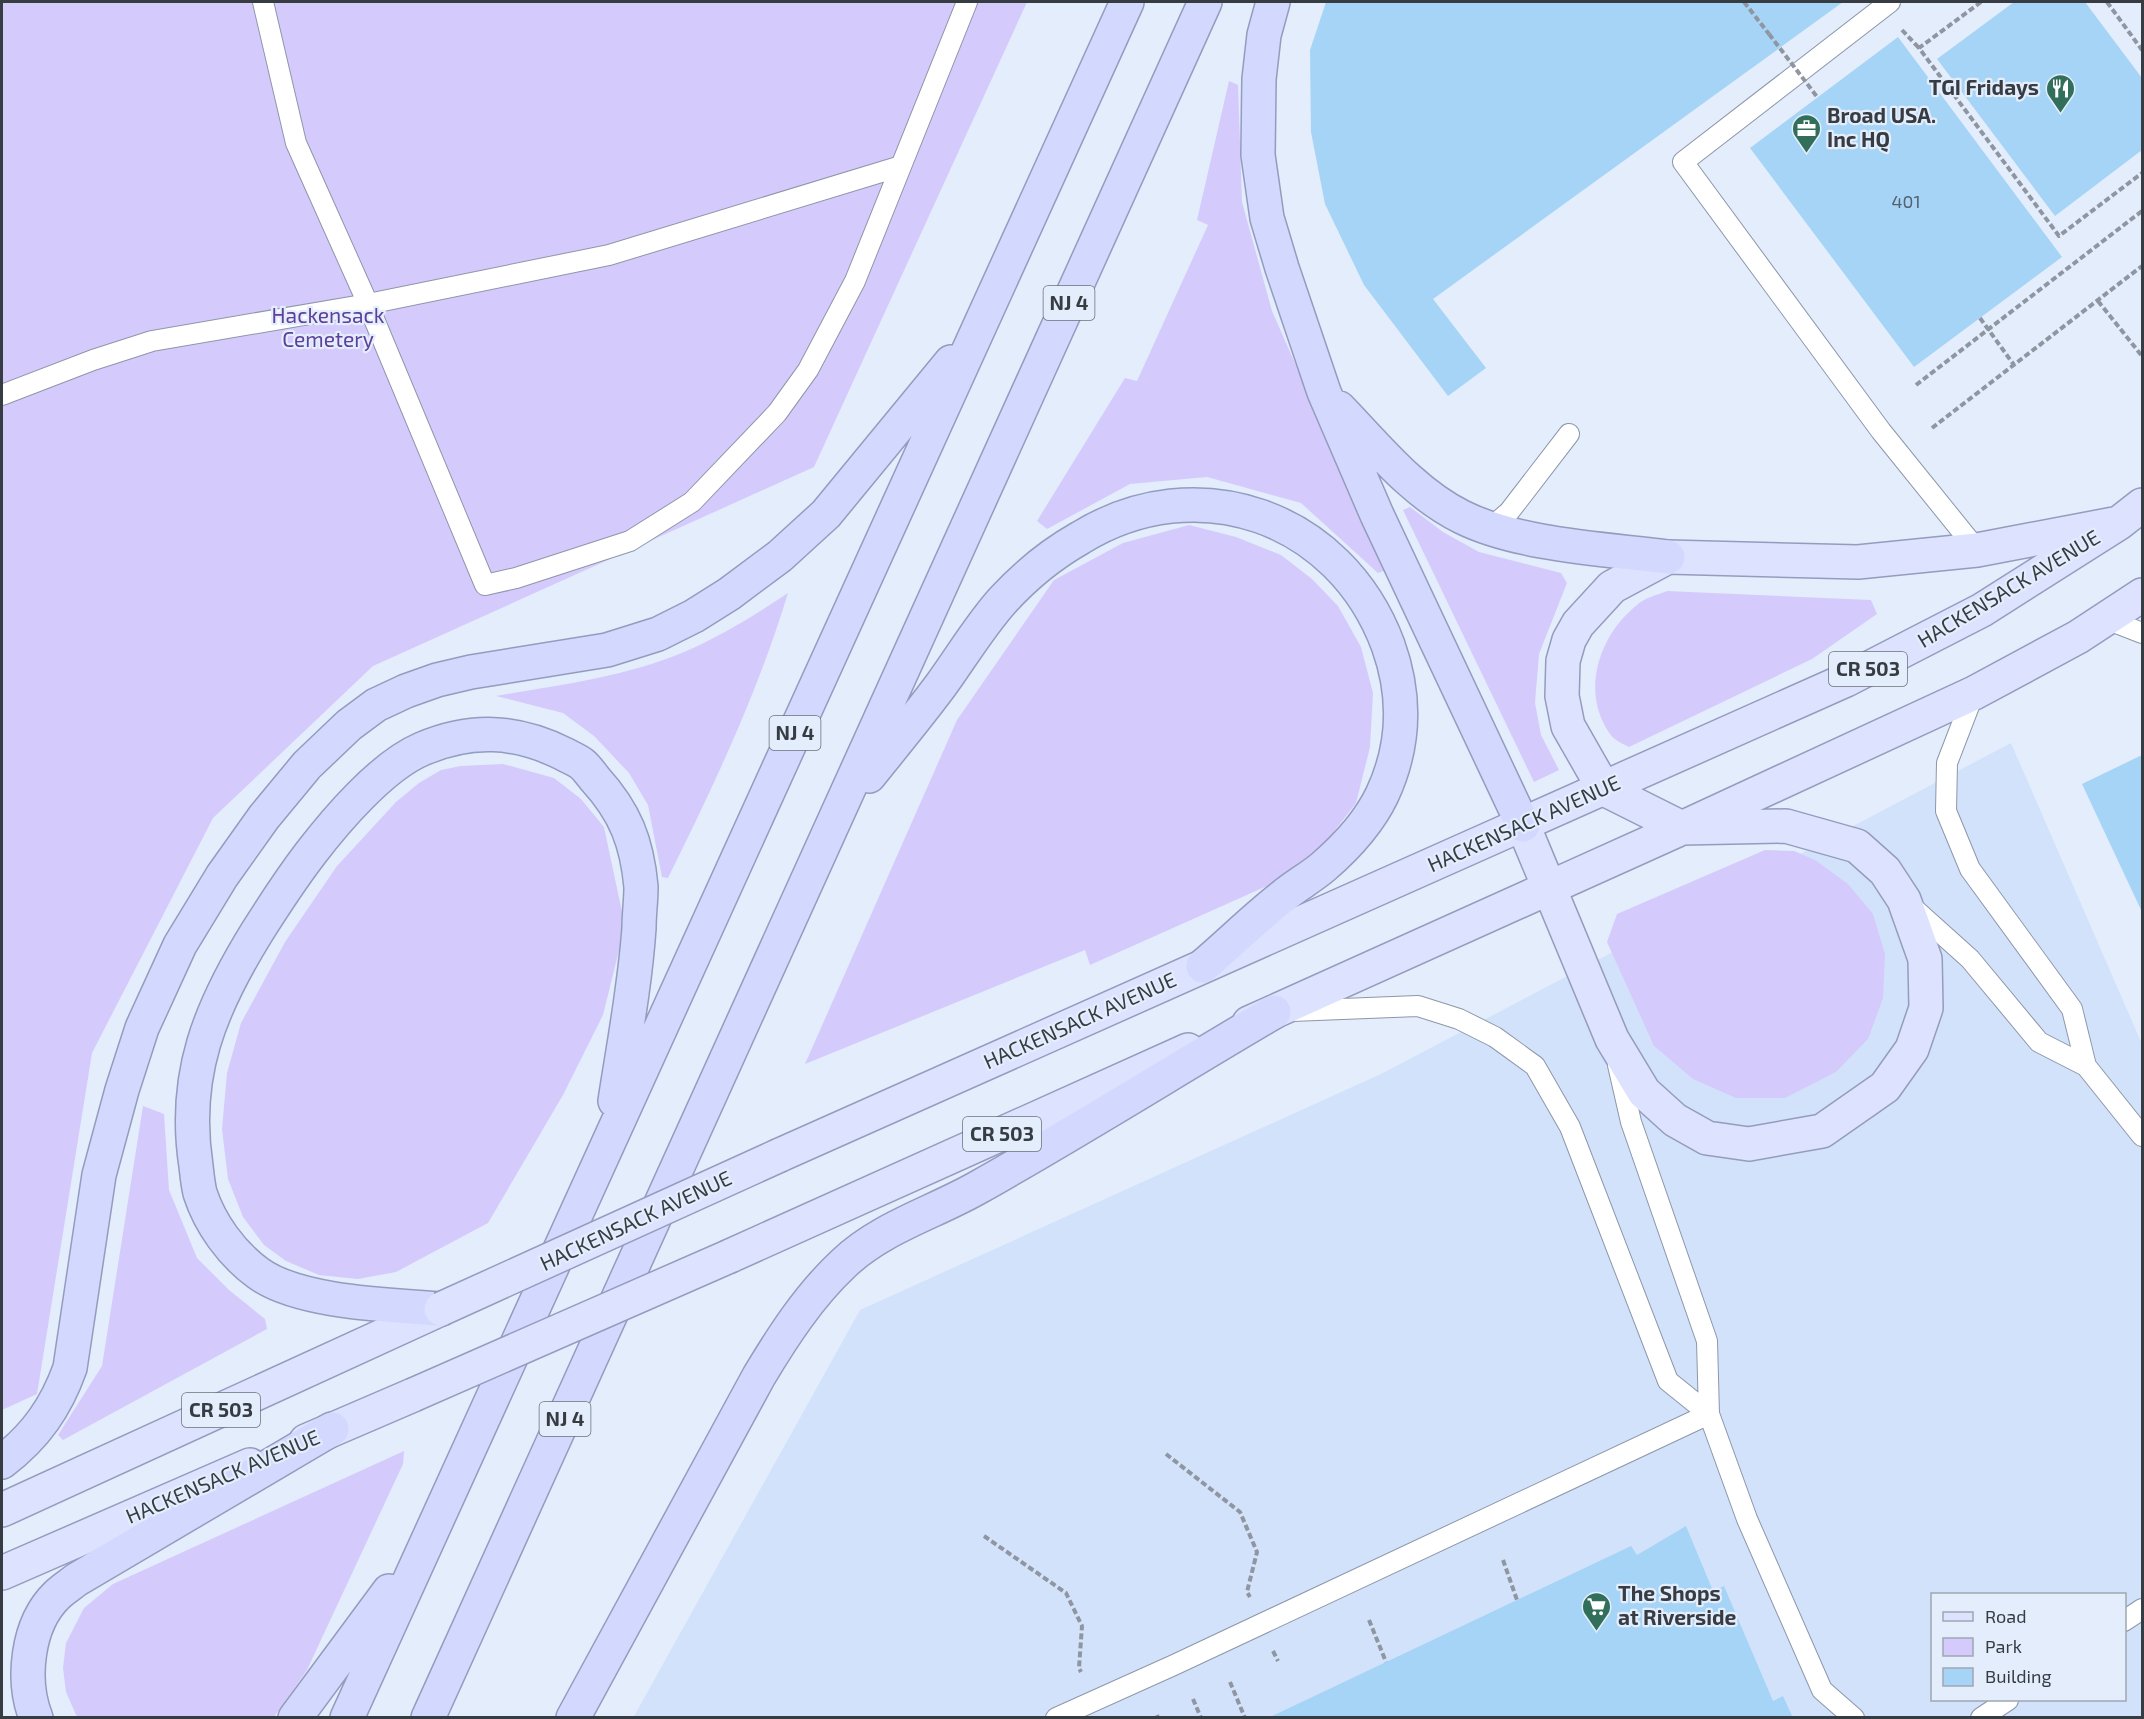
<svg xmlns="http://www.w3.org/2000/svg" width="2144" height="1719" font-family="'Exo 2',sans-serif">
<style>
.built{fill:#d2e2fb;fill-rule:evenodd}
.green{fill:#d5cafc}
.building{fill:#a6d4f6}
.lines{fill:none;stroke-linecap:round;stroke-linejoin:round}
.service-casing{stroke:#8c97a9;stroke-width:22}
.primary-casing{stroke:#949cbd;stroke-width:36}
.trunk-casing{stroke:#949cbd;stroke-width:36}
.path{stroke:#8f96a1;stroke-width:4;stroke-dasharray:6 3;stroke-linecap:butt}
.service{stroke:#fff;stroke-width:20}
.primary{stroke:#dde2fe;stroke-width:33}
.trunk{stroke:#d2d8fe;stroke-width:33}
.primary-bridge-casing{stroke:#949cbd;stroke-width:36;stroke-linecap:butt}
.path-bridge{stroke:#8f96a1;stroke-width:4;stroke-dasharray:6 3;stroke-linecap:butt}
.primary-bridge{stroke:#dde2fe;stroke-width:33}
.labels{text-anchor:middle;stroke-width:4.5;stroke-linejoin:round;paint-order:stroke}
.number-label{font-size:18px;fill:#536270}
.shield{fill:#e3edfc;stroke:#6b717a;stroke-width:1.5}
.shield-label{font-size:20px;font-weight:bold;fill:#373c43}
.poi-label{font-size:21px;font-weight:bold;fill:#373c43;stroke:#e3edfc;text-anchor:start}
.park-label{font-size:21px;fill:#5e409c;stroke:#e3edfc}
.street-label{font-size:21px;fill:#373c43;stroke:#e3edfc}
</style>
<rect width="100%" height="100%" fill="#e3edfc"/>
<path class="built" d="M2011,743l131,301v673l-1509,1 227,-408 521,-236zM1932,1594h192v106h-192z"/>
<path class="green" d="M2,2h1025l-213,465 -441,199 -160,152 -121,235 -55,341 -35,16z
M1229,81l9,4 4,117 30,109 114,259 -8,3 -77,-70 -94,-26 -77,7 -83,45 -10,-8 88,-143 12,3 71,-156 -11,-5z
M1410,507l33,25 36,20 82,21 6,10 -28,71 -4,49 6,32 18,35 -25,12 -131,-272z
M1189,525l47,12 45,18 31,24 26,27 23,41 12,46 -3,54 -14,56 -27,35 -28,25 -34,23 -177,79 -5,-15 -280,114 152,-344 97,-140 69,-37z
M1667,591l204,9 6,14 -65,45 -183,88c-6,-3 -15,-7 -19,-13 -30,-42 -11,-99 27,-129 7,-7 20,-10 30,-14z
M788,593c-30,99 -74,192 -120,285l-6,-1 -14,-72 -19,-32 -35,-37 -31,-23 -67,-17c63,-11 129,-19 188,-44 37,-16 71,-37 104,-59z
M503,764l51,14 27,21 23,28 21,99 -22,89 -40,80 -75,128 -92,49 -38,7 -39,-4 -33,-14 -22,-16 -21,-28 -15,-38 -6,-50 5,-56 14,-50 44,-81 52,-76 59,-64 23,-19 22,-13 20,-4z
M1765,850l29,1 21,9 33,24 25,30 12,40 -2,44 -15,41 -32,33 -51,26h-49l-43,-19 -39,-33 -47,-104 10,-28z
M143,1106l21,8 5,76 28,68 32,32 36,29 2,10 -204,111 -5,-5 44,-69z
M404,1451l-1,13 -96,206 -33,47h-197l-11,-25 -3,-24 3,-25 18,-35 29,-24z"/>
<path class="building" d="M1326,2h517l-410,297 53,69 -38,28 -84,-111 -39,-81 -14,-72 -1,-82z
M2014,2h71l57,76v72l-87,66 -118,-157z
M1898,37l164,220 -148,110 -164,-219z
M2142,755v157l-60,-128z
M1686,1526l27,65 11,-5 49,115 10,-5 10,22h-525l363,-172 6,9z"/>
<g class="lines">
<defs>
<path id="service" d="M263,2l33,141 68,152 121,290 31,-7 114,-37 62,-39 85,-89 31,-43 47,-89 112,-279
M1890,2l-207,160 198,269 96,119
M2,395l91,-35 59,-19 216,-37 241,-49 292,-89
M1489,529l20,-17 60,-78
M2106,619l36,14
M1974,693l-27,70 -1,48 24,58 102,140 14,57
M1911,906l59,53 69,83 47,24 56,70
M1292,1011l126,-5 41,13 36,18 40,29 35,61 98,254 41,33
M1618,1065l13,57 76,219 2,73 38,105 75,171 32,28
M2124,1621l18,-12
M1056,1718l118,-53 535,-251
M1981,1718l27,-18"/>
<path id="primary" d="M1523,825l89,214 32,53 31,28 32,18 42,6 73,-13 63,-44 27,-38 14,-41 -1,-49 -21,-59 -19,-29 -28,-25 -71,-20 -104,2 -78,-39 -36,-63 -6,-30 1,-35 6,-21 9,-16 34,-37 56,-30 190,5 119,-12 142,-27
M1249,1023l433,-195 292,-135 104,-56 64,-42
M780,1155l1066,-475 136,-70 137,-87 23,-18
M730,1256l458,-206
M306,1441l107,-46
M2,1510l439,-201
M2,1573l248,-108"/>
<path id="trunk" d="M1273,2l-9,33 -5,44 -1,76 9,63 15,50 42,124 53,123 146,310
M1339,408c37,38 74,85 123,109 56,28 143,32 206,40
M869,776c24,-30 49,-60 72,-91 19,-26 40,-61 62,-85 21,-23 49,-46 77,-62 117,-72 260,-22 308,107 18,50 17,101 -6,150 -13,27 -37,53 -59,72 -13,11 -28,19 -41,30 -27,21 -52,46 -79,69
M441,1309c-50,-4 -142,-6 -183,-36 -26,-19 -48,-49 -58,-80 -2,-8 -3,-18 -4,-27 -14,-91 14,-158 61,-234 17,-27 34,-53 53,-78 26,-34 72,-88 112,-105 49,-21 94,-19 142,5 5,3 13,6 18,10 4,3 9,10 13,15 30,33 42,63 46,108 0,14 -2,27 -2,41 -4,58 -15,115 -24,173
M2,1462c34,-26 54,-55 68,-94l29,-193 23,-85 20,-62 38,-83 42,-69 42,-59 43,-52 42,-40 27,-20 30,-14 31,-11 34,-8 136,-22 51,-16 36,-18 35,-22 51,-38 46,-42 125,-152
M36,1718c-15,-38 -9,-94 21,-123 6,-6 13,-10 19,-15l256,-151
M295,1718l94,-127
M347,1718l780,-1716
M428,1718l777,-1716
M573,1718l186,-342c24,-40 50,-80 84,-112 37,-36 90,-51 134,-76 100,-56 198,-118 297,-176"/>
</defs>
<use href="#service" class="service-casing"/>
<use href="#primary" class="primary-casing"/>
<use href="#trunk" class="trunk-casing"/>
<path class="path" d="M1744,2l25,32
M1981,2l-62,46 140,188 83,-63
M2107,2l35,48
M1902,30l17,18
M2098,301l44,55
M1916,385l226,-174
M1932,428l210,-162
M1166,1454l74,58 17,40 -10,40 3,5
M984,1536l82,57 16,33 -3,42 2,4
M1503,1560l14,40
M1369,1620l17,42
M1273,1651l5,10
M1230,1682l15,36
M1193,1699l8,19
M1157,1715l1,3"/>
<use href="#service" class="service"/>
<use href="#primary" class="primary"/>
<use href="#trunk" class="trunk"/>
<defs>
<path id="primary-bridge" d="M441,1309l339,-154
M413,1395l317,-139"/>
</defs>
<use href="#primary-bridge" class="primary-bridge-casing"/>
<path class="path-bridge" d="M1769,34l49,64
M1980,318l34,47"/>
<use href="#primary-bridge" class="primary-bridge"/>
</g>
<defs>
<symbol id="restaurant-pin" viewBox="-11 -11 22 30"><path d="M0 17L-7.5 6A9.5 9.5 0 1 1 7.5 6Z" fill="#326f5a" stroke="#e3edfc"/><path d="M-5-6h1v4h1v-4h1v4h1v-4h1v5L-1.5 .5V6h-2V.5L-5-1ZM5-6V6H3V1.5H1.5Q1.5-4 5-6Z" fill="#fff"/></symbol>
<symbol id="office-pin" viewBox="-11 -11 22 30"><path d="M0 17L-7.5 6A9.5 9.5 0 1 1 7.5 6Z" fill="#326f5a" stroke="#e3edfc"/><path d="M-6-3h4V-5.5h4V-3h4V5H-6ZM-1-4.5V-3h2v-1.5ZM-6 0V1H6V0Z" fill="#fff"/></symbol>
<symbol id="supermarket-pin" viewBox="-11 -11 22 30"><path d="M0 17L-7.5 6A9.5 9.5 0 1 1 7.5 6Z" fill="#326f5a" stroke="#e3edfc"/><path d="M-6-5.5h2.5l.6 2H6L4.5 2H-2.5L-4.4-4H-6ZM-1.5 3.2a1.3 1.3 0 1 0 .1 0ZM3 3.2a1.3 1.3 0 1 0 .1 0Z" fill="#fff"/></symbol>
</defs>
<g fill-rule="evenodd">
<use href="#restaurant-pin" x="2044" y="72" width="33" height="45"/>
<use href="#office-pin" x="1790" y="112" width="33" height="45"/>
<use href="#supermarket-pin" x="1580" y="1590" width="33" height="45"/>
</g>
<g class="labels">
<g class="number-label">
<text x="1906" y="208">401</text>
</g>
<g class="shield">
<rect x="1043.5" y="286" width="51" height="34" rx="4.5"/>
<rect x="1829" y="652" width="78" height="34" rx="4.5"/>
<rect x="769.5" y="716" width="51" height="34" rx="4.5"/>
<rect x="963" y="1117" width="78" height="34" rx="4.5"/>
<rect x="182" y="1393" width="78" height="34" rx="4.5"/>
<rect x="539.5" y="1402" width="51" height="34" rx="4.5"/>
</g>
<g class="shield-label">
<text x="1069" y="310">NJ 4</text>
<text x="1868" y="676">CR 503</text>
<text x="795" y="740">NJ 4</text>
<text x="1002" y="1141">CR 503</text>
<text x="221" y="1417">CR 503</text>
<text x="565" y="1426">NJ 4</text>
</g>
<g class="poi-label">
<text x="2039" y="95" text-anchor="end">TGI Fridays</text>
<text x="1827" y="123">Broad USA.<tspan x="1827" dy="24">Inc HQ</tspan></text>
<text x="1618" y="1601">The Shops<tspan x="1618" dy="24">at Riverside</tspan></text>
</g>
<g class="park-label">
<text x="328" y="323">Hackensack<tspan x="328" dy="24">Cemetery</tspan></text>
</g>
<g class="street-label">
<text transform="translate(2009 589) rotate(-31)" y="7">HACKENSACK AVENUE</text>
<text transform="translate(1524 824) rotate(-24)" y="7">HACKENSACK AVENUE</text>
<text transform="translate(1080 1021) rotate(-24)" y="7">HACKENSACK AVENUE</text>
<text transform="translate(636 1221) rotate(-25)" y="7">HACKENSACK AVENUE</text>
<text transform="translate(223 1477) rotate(-23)" y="7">HACKENSACK AVENUE</text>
</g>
</g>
<rect width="2144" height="1719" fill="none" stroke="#373c43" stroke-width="6"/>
<rect x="1931" y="1593" width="195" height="108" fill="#e3edfc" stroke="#9ea6b2" stroke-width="1.5"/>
<rect x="1943" y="1612" width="30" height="9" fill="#dde2fe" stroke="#9ea6b2" stroke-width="1.5"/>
<text x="1985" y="1623" font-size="18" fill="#373c43">Road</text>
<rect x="1943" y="1638" width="30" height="18" fill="#d5cafc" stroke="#9ea6b2" stroke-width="1.5"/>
<text x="1985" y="1653" font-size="18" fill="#373c43">Park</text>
<rect x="1943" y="1668" width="30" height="18" fill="#a6d4f6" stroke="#9ea6b2" stroke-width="1.5"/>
<text x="1985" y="1683" font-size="18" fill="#373c43">Building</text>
</svg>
